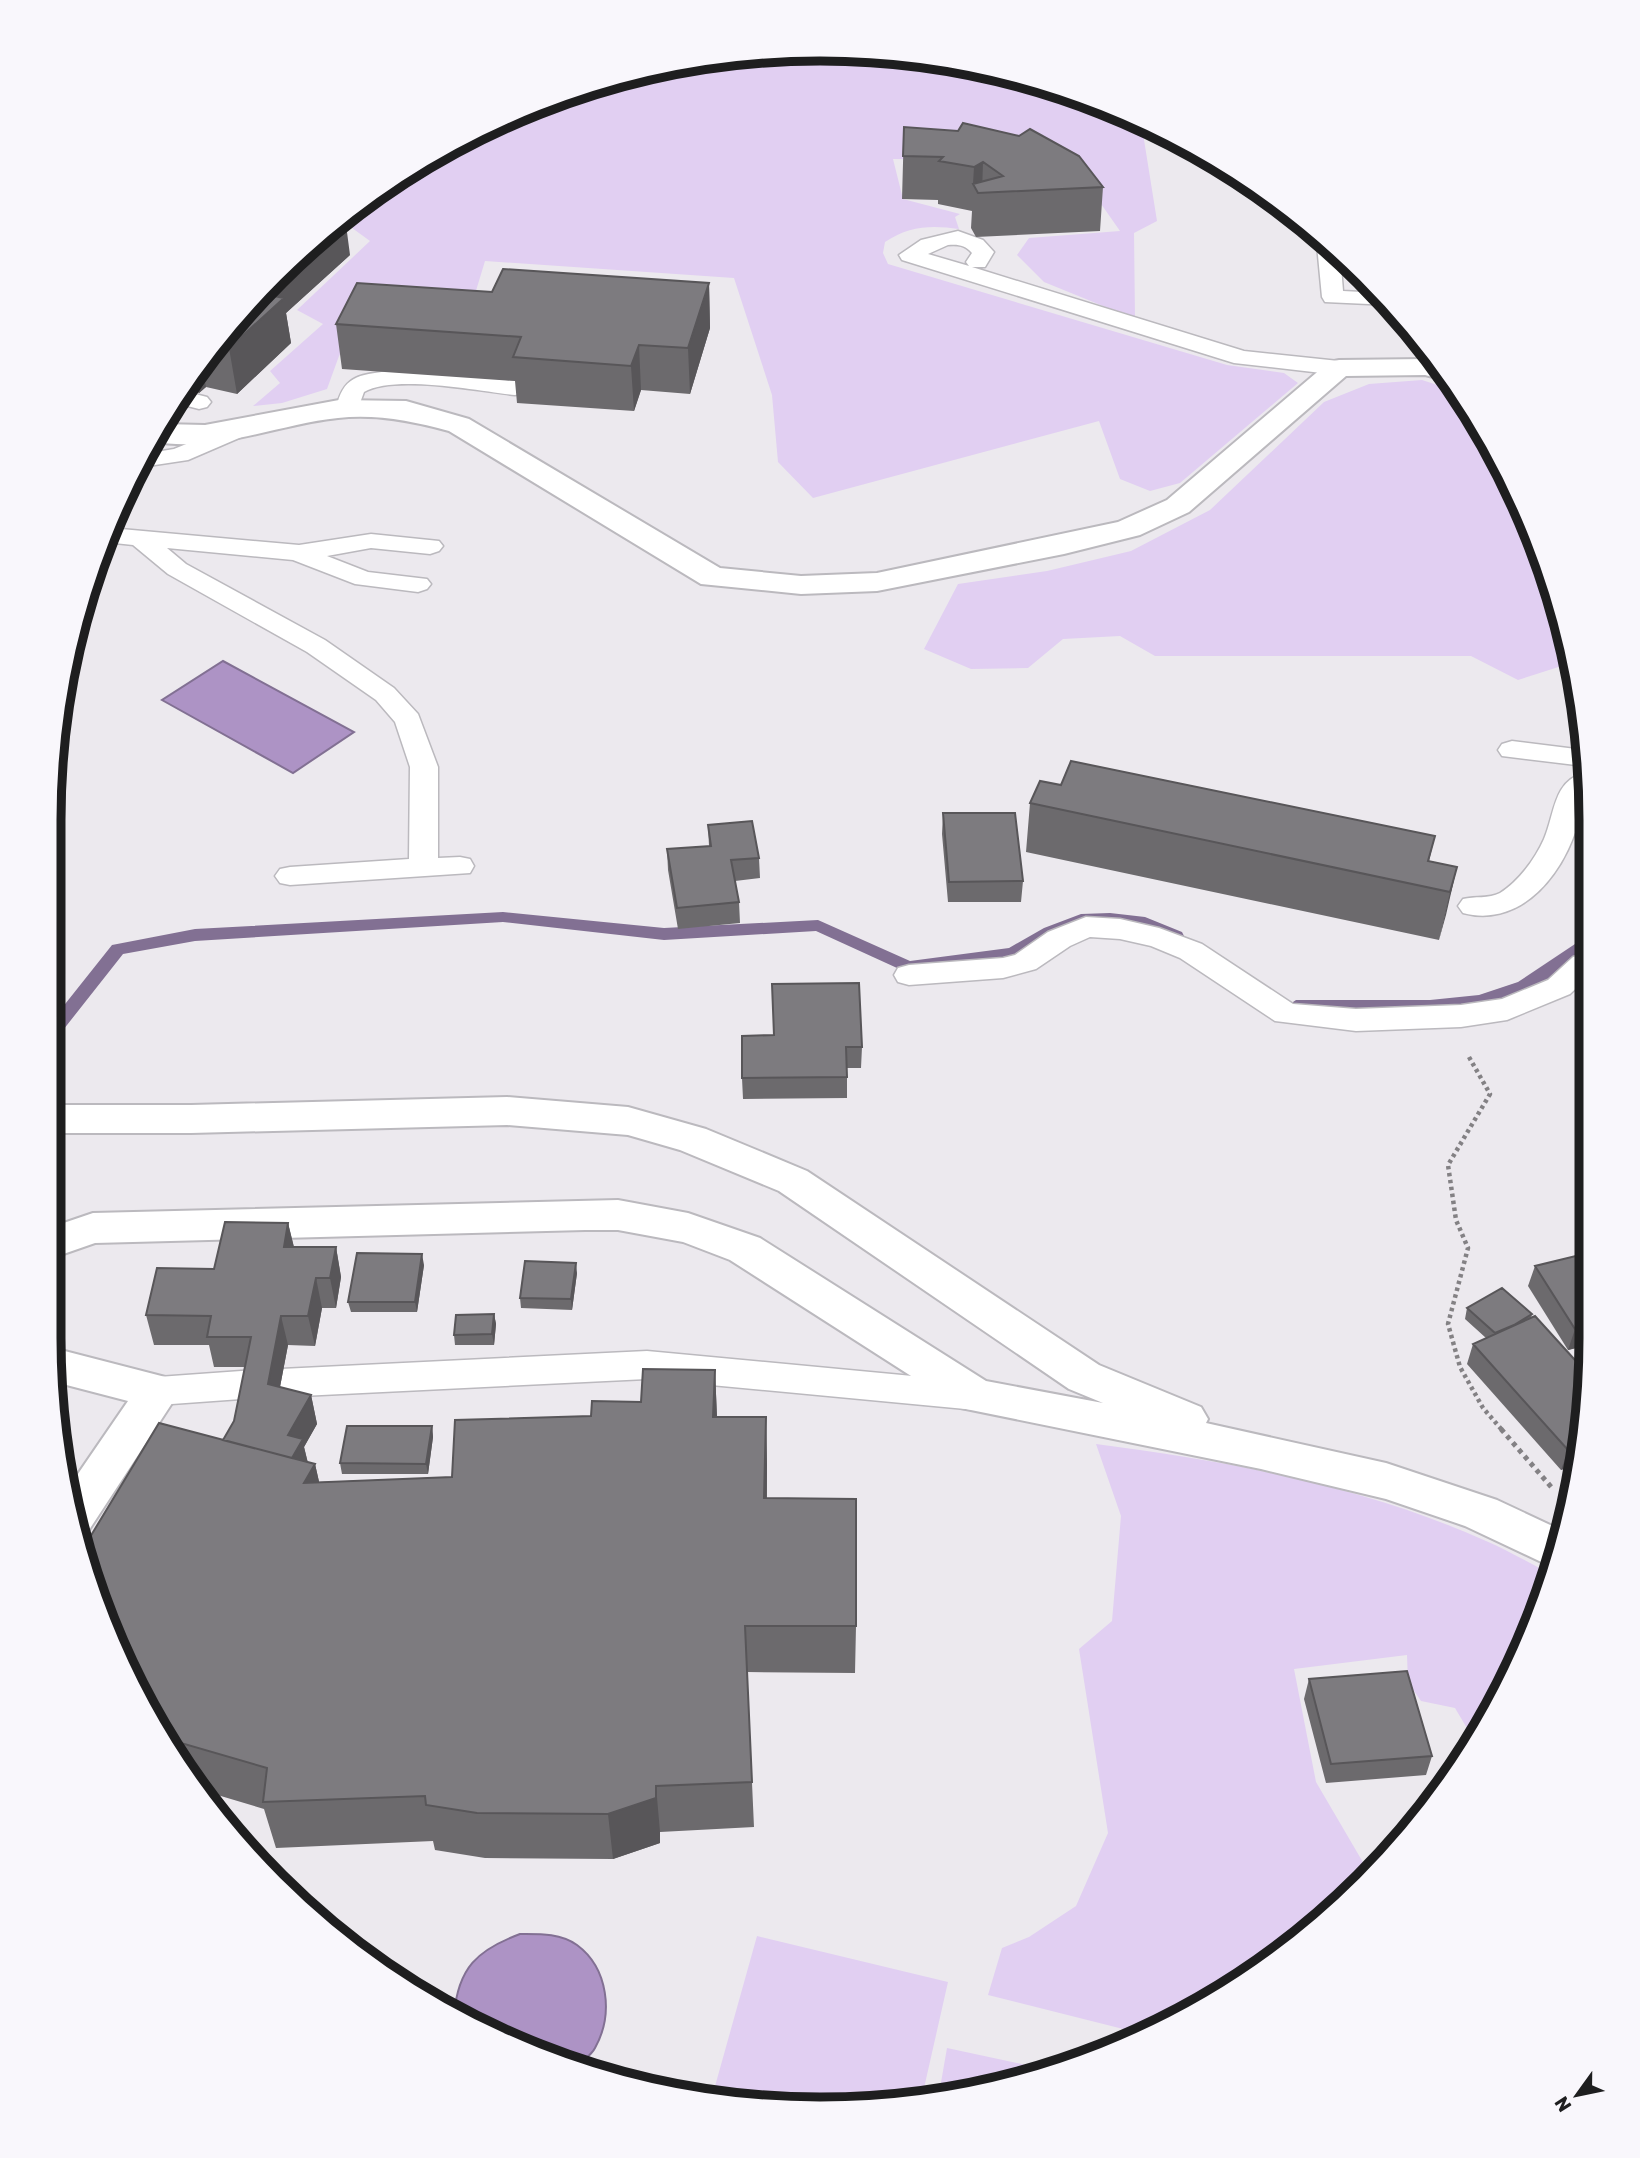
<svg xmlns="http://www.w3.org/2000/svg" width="1640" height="2158" font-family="Rubik,sans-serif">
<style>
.green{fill:#e1cff2}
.water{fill:#ad93c5;stroke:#827093;stroke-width:2}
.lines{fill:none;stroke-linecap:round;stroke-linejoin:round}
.stream{fill:#827093;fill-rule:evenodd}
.lane-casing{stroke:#bbb9be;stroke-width:3}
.street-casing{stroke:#bbb9be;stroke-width:4}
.path-far1{stroke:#838184;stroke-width:4.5;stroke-dasharray:3.5 3.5;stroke-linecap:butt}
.path{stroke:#838184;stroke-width:5;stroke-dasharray:4.5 4.5;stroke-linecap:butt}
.lane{fill:#fff;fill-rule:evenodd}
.street{fill:#fff;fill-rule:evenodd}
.wall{fill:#6c6a6d}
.shaded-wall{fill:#585659}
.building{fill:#7d7b7f;stroke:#585659;stroke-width:2}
.rim{fill:none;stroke:#1e1e1f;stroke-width:9}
</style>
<rect width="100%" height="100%" fill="#ece9ee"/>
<path class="green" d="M820,49l150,15 145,44 26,13 16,100 -23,12 1,86 -91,-37 -27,-27 12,-17 91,-7 -28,-40 -54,-30 -145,-2 10,40 57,15 -5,3 4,12c-28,-4 -50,-3 -74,13l-2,11 5,11 339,101 57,8 14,10 -118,100 -30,8 -30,-12 -21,-58 -286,77 -35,-36 -6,-67 -38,-117 -249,-17 -17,56 -103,-4 -26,43 -12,33 -45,14 -29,3 27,-23 -10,-12 53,-47 -26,-14 73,-69 -29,-21 50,-41 134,-71 144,-44z
M1422,380l40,13 88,179 21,91 -53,17 -47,-24h-316l-35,-20 -57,3 -35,29 -57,1 -47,-20 34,-65 89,-13 84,-20 79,-41 114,-108 45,-18z
M1096,1444c132,17 268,42 390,97 23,10 45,23 67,34l-3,11 -76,154 -19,-32 -34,-7 -13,-19 -1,-27 -113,14 22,113 55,94 -122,103 -110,54 -151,-38 14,-47 27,-11 47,-31 32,-73 -29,-184 33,-28 9,-105z
M757,1936l191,46 -26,115 -51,10 -159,-10z
M947,2048l107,23 -115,23z"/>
<path class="water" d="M223,661l131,71 -61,41 -131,-73z
M520,1934c19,0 40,-1 57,11 31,23 37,69 18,103 -3,6 -10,11 -15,16l-101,-35 -25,-14c4,-47 23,-65 66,-81z"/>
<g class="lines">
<path class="stream" d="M503,912l161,16 154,-8 92,41 99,-13 35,-20 37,-14 29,-1 35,4 37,15 2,4 -8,6 -34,-15 -32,-4 -27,1 -70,35 -105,14 -92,-42 -152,9 -161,-18 -308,19 -72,13 -67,85 -6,2v-18l62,-78 83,-16z
M1584,938l-1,19c-18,11 -36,25 -55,34 -72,31 -155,21 -232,21l-9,-6 9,-6h134l49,-5 39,-13z"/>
<defs>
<path id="lane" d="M958,231l25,9 11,12 -9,15h-13l272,84 95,10 8,2 3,5 -3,5 -8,2 -105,-12 -332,-103 -3,-5 22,-15zM948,245c10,-1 17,0 24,8l-6,9 3,4 -41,-12z
M1320,240l20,14 3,37 37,2 10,12 -65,-3 -3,-5 -5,-52z
M389,371l44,1 82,9 8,2 4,5 -4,5 -8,2c-36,-4 -121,-21 -151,-3l-8,22h-16l-4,-5c7,-33 22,-34 53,-38z
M183,391l24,6 4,5 -4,5 -8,2 -23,-6z
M245,420l8,2 4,5 -4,5 -65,28 -53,8 9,-14 30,-5z
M110,528l189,17 72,-11 68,7 4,5 -4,5 -9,3 -59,-6 -44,8 41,16 59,7 4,5 -4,5 -9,3 -63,-8 -62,-24 -126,-12 19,16 139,76 69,48 24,26 20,53v91l22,-1 10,2 4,7 -4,7 -180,12 -10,-2 -5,-7 5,-7 10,-2 119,-8 1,-92 -15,-45 -19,-22 -69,-48 -139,-78 -35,-29 -28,-3z
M1512,741l72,9v16l-82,-10 -4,-6 4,-6z
M1584,773c5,63 -46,160 -121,140l-5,-7 5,-7c11,-3 26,0 37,-6 19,-12 35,-34 44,-54 11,-25 9,-58 40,-66z
M1086,917l34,2 39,9 43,16 91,60 63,5 105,-4 41,-6 46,-19 25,-23 11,-3v27l-14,13 -63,26 -46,7 -105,4 -81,-10 -95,-63 -29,-12 -31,-7 -30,-2 -20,9 -34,23 -33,9 -94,7 -11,-3 -4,-7 4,-7 11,-3 94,-7 12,-3 33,-23z
M647,1351l329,31 12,4 6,10 -6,10 -12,4 -329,-31 -366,18 -13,-5 -13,6 -97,7 -12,-4 -6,-10 6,-10 12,-4 97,-7 13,5 13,-6z"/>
<path id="street" d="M1425,359l11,2 15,18 -6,1 -20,-5 -79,1 -157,136 -49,23 -76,19 -187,37 -76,3 -100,-10 -252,-153c-37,-10 -73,-17 -111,-13 -60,6 -125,36 -186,23l10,-17 43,1 134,-25 67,1 63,18 251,149 81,8 76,-3 241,-51 49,-22 162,-138 10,-2z
M507,1097l121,10 78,22 101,42 292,194 102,42 7,12 -2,4 180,40 111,37 66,31 -9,37 -89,-42 -79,-27 -125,-30 -300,-61 -231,-148 -47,-18 -65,-12h-33l-490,13 -46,16v-31l44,-15 525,-13 70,13 72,25 226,143 117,22 -34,-14 -290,-198 -99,-41 -52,-15 -121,-10 -316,8h-141v-28h141z
M53,1348l120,31 7,12 -91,139 -14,5 -6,-48 59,-86 -73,-19 -5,-33z"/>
</defs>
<use href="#lane" class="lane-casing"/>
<use href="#street" class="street-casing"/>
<path class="path-far1" d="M1469,1057l21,37 -42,71 8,55 12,28 -20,76 12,43 23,41 19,22"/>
<path class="path" d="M1501,1429l52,60"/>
<use href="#lane" class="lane"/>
<use href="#street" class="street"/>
</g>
<path class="wall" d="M904,127l199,60 -3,44 -124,6 -5,-9 1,-17 -34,-7v-4l-36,-1z
M350,255l-64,58 5,30 -54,51 -31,-7 -7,6 -15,-4 24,-38 67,-76z
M709,283l1,45 -20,66 -49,-4 -7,21 -117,-8 -2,-22 -173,-12 -6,-45 156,-32z
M1030,803l405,33 -6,25 28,6 -18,73 -413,-88z
M943,813l80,68 -2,21h-73l-6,-68z
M708,825l51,33 1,20 -25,3 4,21 1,21 -62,6 -10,-59 -1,-21 42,-3z
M773,1035l89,12 -1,21h-14v30l-104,1 -1,-21z
M288,1223l6,24h42l5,30 -5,31h-14l-7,38 -27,-1 -8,42 31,8 6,29 -13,23 4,16 7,1 4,18 133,-5 139,-61 50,-14 74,-32 2,47h49l1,48v33l89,128 -1,47 -108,-1 7,155 -94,5v11l-47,16 -128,-1 -50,-8 -2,-9 -157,7 -12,-39 -60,-18 -52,-67 71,-284 11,-19 11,-54h-31l-5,-22h-55l-8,-30 68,-46z
M1584,1254v92l-16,4 -40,-64 7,-20z
M424,1265l-7,47h-66l-3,-10z
M577,1273l-5,37 -51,-2 -1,-10z
M1467,1308l65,6 -1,4 53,121 -7,33 -6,-6 -10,4 -94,-106 6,-20 13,-6 -21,-19z
M494,1314l2,10 -2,21h-39l-1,-10z
M432,1426l1,11 -5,37h-86l-2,-11z
M1309,1679l123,77 -6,19 -100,8 -22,-84z"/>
<path class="shaded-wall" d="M983,162l-1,31 -9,-9 1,-17z
M345,217l5,38 -64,58 5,30 -54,51 -8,-46 25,-50 21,-23z
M709,283l1,45 -20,66 -2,-46z
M639,345l2,45 -7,21 -3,-45z
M201,362l5,25 -7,6 -4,-21z
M1457,867l-11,48 -7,25 11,-48z
M288,1223l7,29 -11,-5z
M336,1247l5,30 -5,31 -6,-30z
M422,1254l2,11 -7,47 -2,-10z
M576,1263l1,10 -5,37 -1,-11z
M316,1278l6,30 -7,38 -7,-30z
M494,1314l2,10 -2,21 -2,-11z
M281,1316l7,29 -13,68 -7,-29z
M1584,1327v19l-16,4 7,-21z
M715,1370l2,48 -4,-1z
M311,1395l6,29 -13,23 5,21 -15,28 -6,-61z
M766,1417l1,48 -1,81 -2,-48z
M432,1426l1,11 -5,37 -2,-10z
M1578,1445l-7,21 -10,4 7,-20z
M315,1464l11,48 -22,-29z
M656,1786l4,46v11l-47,16 -5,-45z"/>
<path class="building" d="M963,123l56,13 11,-7 49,27 24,31 -125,6 -5,-9 30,-8 -20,-14 -9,5 -35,-6 4,-4 -40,-1 1,-29 54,4z
M503,269l206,14 -21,65 -49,-3 -8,21 -118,-9 8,-20 -185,-13 21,-41 135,9z
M259,293l25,5 -55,50 -15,-3z
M1071,761l364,75 -7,25 29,6 -7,25 -420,-89 10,-22 21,4z
M943,813h72l8,68 -74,1z
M752,821l7,37 -28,2 8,42 -62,6 -10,-59 44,-3 -3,-21z
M859,983l3,64h-16l1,30 -105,1v-42l32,-1 -2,-51z
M225,1222l63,1 -4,24h52l-6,31h-14l-8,38h-27l-13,68 43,11 -23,40 15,4 -11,19 -69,-18 11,-19 17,-84h-44l4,-21 -65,-1 11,-47 57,1z
M357,1253l65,1 -7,48h-67z
M1584,1254v73l-9,2 -40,-63z
M525,1261l51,2 -5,36 -51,-1z
M1502,1288l30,26 -18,11 -19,8 -28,-25z
M494,1314l-2,20 -38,1 2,-20z
M1535,1316l49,54v69l-2,10 -4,-4 -10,5 -95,-106z
M643,1369l72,1 -2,47h53l-2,81 92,1v127h-111l7,156 -96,4v12l-48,16 -131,-1 -51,-8 -1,-9 -162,6 4,-34 -103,-30v1l-12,-15 -71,-172 78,-129 156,41 -11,19 148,-6 3,-57 136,-4 1,-15 49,1z
M347,1426h85l-6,38 -86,-1z
M1407,1671l25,85 -101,8 -22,-85z"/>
<path d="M0 0H1640V2158H0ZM820 61H820A759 759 0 0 1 1579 820V1338A759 759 0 0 1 820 2097H820A759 759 0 0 1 61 1338V820A759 759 0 0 1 820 61Z" fill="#f9f7fc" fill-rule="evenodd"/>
<path class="rim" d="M820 61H820A759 759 0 0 1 1579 820V1338A759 759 0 0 1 820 2097H820A759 759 0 0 1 61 1338V820A759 759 0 0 1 820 61Z"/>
<g transform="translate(1577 2095) rotate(237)" stroke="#f9f7fc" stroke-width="5" paint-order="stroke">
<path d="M0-5L12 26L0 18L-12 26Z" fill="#1e1e1f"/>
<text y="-10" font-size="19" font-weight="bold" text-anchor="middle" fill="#1e1e1f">N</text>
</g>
</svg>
